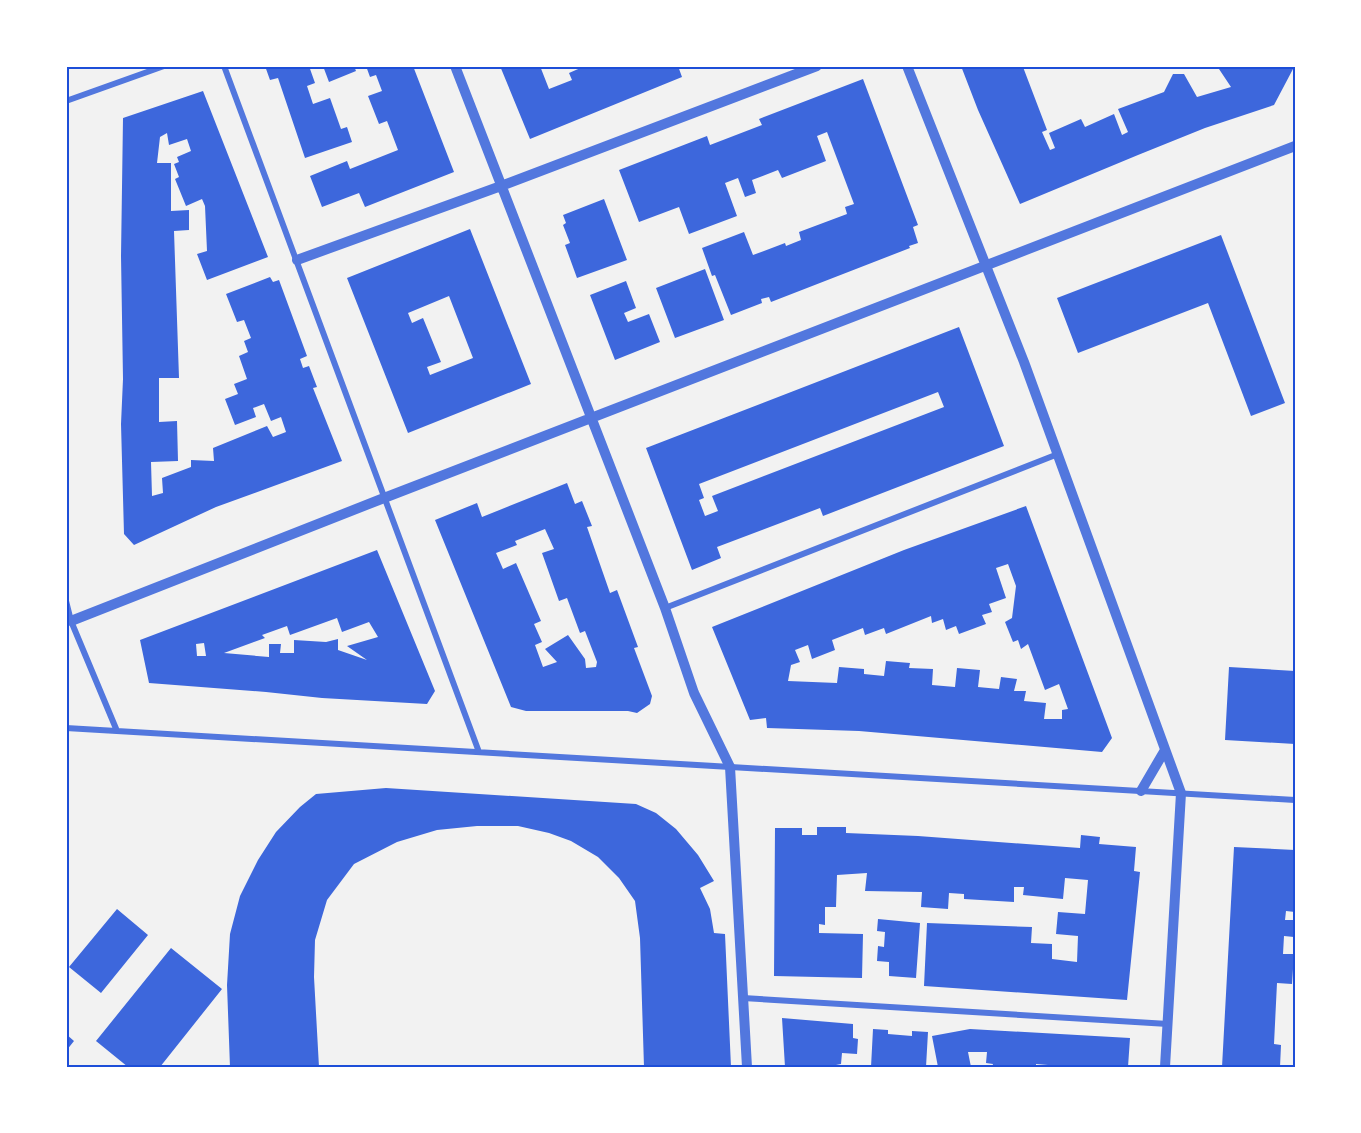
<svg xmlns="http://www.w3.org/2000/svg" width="1361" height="1133" font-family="'IBM Plex Sans',sans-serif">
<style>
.building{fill:#3d67dc;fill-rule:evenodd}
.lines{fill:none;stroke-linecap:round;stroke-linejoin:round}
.minor{stroke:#5277de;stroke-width:6}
.tertiary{stroke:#5277de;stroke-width:10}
.neatline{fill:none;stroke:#1d4ed8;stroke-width:2}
</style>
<rect width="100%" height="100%" fill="#f2f2f2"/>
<path class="building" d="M265,66h44l6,17 -8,3 6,18 17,-6 11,31 6,-2 5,15 -47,16 -27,-80 -8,2z
M323,66h31l2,5 -27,11z
M366,66h47l41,106 -89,35 -6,-14 -37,14 -12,-31 37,-15 3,8 48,-19 -11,-29 -8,3 -11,-28 14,-5 -6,-16 -6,2z
M500,66h40l9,23 23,-9 -3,-7 16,-7h93l4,11 -152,62z
M961,66h55l1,3 6,-2 24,63 -5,2 8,18 5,-2 -6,-15 32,-14 4,8 29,-13 8,21 6,-3 -10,-23 46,-17 9,-18h11l13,23 34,-10 -14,-21h74l2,3 -19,36 -69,23 -67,27 -118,49 -42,-94z
M863,79l55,146 -5,2 5,16 -9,3 1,2 -139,54 -2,-5 -8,2 1,4 -31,12 -16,-40 -3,1 -10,-28 42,-16 9,23 32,-12 1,3 15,-6 -2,-8 48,-18 -2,-7 9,-3 -27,-72 -10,4 9,25 -44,17 -4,-8 -26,10 4,13 -11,4 -7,-19 -13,5 12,33 -48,18 -10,-27 -40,15 -20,-52 88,-34 3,9 52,-20 -3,-6z
M203,91l65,166 -61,23 -10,-26 10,-3 -2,-45 -3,-7 -16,7 -11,-27 4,-2 -5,-13 5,-2 -2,-5 14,-6 -4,-12 -18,6 -2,-12 -7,4 -3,26h14v48l18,-1v20l-15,1 5,147h-20v44l18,-1 1,40 -27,1 1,34 11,-3 -1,-15 29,-11v-7l23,1 -1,-13 54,-22 6,11 13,-5 -5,-15 -10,4 -7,-17 -11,4 3,9 -21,8 -10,-26 13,-5 -4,-10 13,-5 -8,-23 9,-4 -4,-11 7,-3 -7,-18 -7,2 -11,-28 44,-17 3,5 6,-2 28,76 -7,3 3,9 6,-2 8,21 -4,1 29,73 -126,46 -82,38 -10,-11 -3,-110 2,-45 -2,-123 2,-138z
M604,199l23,61 -50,18 -12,-33 5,-2 -7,-18 3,-2 -3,-8z
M470,229l61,155 -123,49 -61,-155zM449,296l24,62 -43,17 -3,-8 14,-5 -18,-44 -11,5 -4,-10z
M1221,235l64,168 -34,13 -43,-113 -130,50 -21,-55z
M705,269l19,51 -49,18 -19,-50z
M626,281l10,27 -12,5 4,9 21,-8 11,28 -45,18 -25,-65z
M959,327l45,119 -181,70 -3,-8 -103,39 4,11 -29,12 -46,-122zM938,392l6,15 -232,89 6,15 -13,5 -6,-16 5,-2 -5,-14z
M567,483l8,21 7,-3 10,25 -5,1 23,66 7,-3 21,57 -4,1 18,48 -2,8 -13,9 -9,-2h-102l-15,-4 -76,-187 42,-17 5,14zM545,529l9,20 -12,4 17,48 8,-3 13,35 5,-2 12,31 -1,5 -10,1 -1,-9 -17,-24 -23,14 12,13 -14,5 -8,-22 7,-3 -8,-18 7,-3 -25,-58 -13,6 -7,-16 21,-8 -2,-4z
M1026,506l86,232 -10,14 -243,-21 -92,-3 -1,-10 -16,2 -38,-93 192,-77zM1008,564l8,22 -4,32 -7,4 8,20 5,-2 3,9 7,-5 17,46 14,-6 9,25 -6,1v9h-18l2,-16 -22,-2 2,-10h-12l3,-12 -16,-2 -2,12 -21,-2 2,-17 -23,-2 -2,19 -23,-2 1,-16 -24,-1 1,-5 -24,-2 -2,15 -20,-2v-5l-25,-2 -2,16 -49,-2 3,-16 9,-3 -5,-12 13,-5 4,14 23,-9 -3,-10 31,-12 2,7 19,-7 2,6 45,-18 1,7 11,-4 3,11 10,-4 3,8 27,-10 -4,-9 10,-3 -3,-8 17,-6 -10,-30z
M377,550l58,141 -8,13 -105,-6 -56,-6 -117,-9 -9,-43zM337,618l5,14 27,-10 9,15 -31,9 20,14 -29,-10v-11l-12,3 -32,-2v13h-14l1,-9h-12v13l-45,-4 41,-15 -3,-3 25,-9 3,9zM204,643l2,13h-9l-1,-12z
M1229,667l66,4v73l-70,-4z
M386,788l250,16 20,9 20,16 22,26 16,26 -14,7 10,21 4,24 11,1 6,133h-87l-4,-129 -5,-37 -16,-23 -21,-21 -27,-16 -22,-8 -31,-7h-41l-40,4 -40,12 -43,22 -27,36 -12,40 -1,37 5,90h-89l-3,-82 3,-51 10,-38 18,-36 18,-28 24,-25 16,-13z
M817,827h29v6l72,3 162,12 1,-13 19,2 -1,7 37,3 -2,24 6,1 -13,128 -203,-14 3,-63 105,4 -1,16 21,1v15l25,3 1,-26 -22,-2 2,-22 27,2 3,-34 -23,-2 -2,21 -40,-4 1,-8h-10v15l-50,-3v-5l-15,-1 -1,16 -27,-2 1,-15 -57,-1 2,-18 -30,2 -1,32h-11v18l-6,-1v9l44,1 -1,44 -88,-2 1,-148h27v7h15z
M1234,847l61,3v62l-9,-1 -1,9h10l-1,17 -10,-1 -1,18h11l-2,30 -15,-1 -3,61 7,1 -1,22h-58z
M117,909l31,26 -47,58 -32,-26z
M878,919l42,4 -4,55 -27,-2v-14l-12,-1 1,-15 6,1 1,-15 -8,-1z
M171,948l51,41 -62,78h-32l-32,-26z
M782,1018l71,6v14l5,1 -1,15 -15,-1 -1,11 -15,3h-41z
M873,1029l15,1v4l24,2v-5l16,1 -2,35h-55z
M970,1029l160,9 -2,29h-56l-36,-3v3h-44l1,-3 -7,-1 1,-11h-19l3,15h-33l-6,-31z
M66,1034l8,7 -8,10z"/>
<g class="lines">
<path class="minor" d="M224,66l255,686
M66,99v102
M66,101l98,-35
M66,601l5,20 46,110
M665,608l393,-154
M66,728l1229,72
M743,998l425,26"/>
<path class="tertiary" d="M455,66l210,542 29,85 36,74 17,300
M907,66l117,296 157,431 -16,274
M297,260l204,-74 316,-120
M71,621l313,-123 911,-352
M1141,791l24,-41"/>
</g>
<rect width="1361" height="1133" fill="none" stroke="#ffffff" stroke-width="135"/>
<rect x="68" y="68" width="1226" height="998" class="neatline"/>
</svg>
